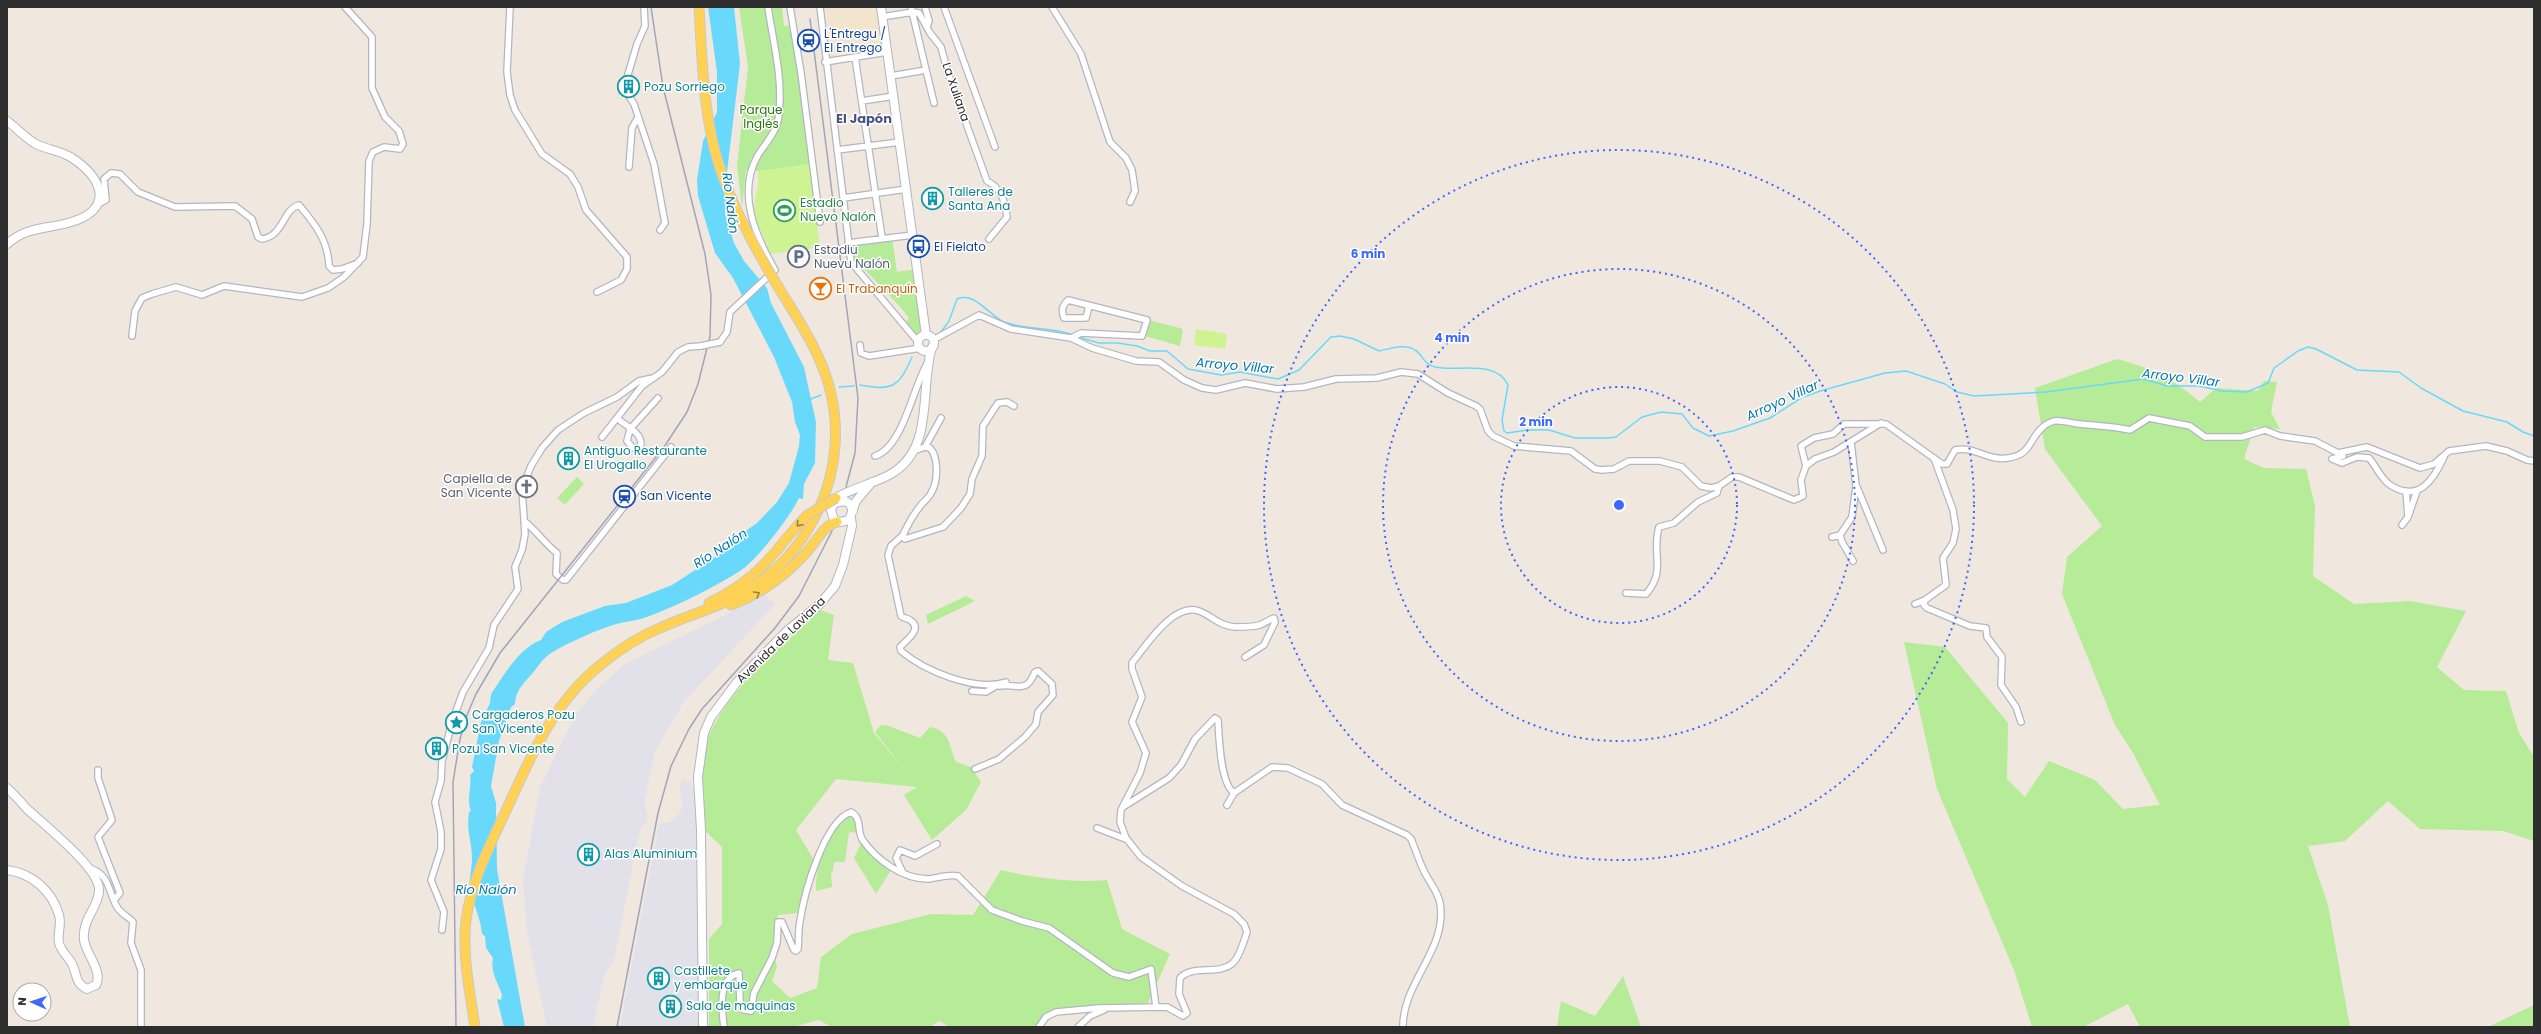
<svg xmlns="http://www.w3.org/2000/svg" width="2541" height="1034" font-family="Poppins,sans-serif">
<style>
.industrial{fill:#e2e0e8}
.education{fill:#f3e5cd}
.green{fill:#b6eb97}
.pitch{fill:#cdf392}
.water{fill:#69d9fb}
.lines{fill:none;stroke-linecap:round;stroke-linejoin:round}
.stream{stroke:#69d9fb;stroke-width:1.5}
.street-casing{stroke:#b3b6c2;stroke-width:8}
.secondary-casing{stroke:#b3b6c2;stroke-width:10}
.primary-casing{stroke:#c9c9c9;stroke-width:11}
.street{stroke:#fff;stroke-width:5.5}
.secondary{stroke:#fff;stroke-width:8}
.primary{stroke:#ffd255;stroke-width:9}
.rail{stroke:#a1a5ba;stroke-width:1.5}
.street-bridge-casing{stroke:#b3b6c2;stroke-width:8;stroke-linecap:butt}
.primary-bridge-casing{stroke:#c9c9c9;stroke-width:11;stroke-linecap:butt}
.street-bridge{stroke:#fff;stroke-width:5.5}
.primary-bridge{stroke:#ffd255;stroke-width:9}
.oneway{stroke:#968042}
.ring{fill:none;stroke:#3d67ff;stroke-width:2;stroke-dasharray:2 4}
.labels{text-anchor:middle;stroke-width:3;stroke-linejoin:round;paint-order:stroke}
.transit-label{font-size:12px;fill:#164399;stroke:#fff;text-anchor:start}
.culture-label{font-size:12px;fill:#0d838f;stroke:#fff;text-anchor:start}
.street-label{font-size:12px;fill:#2e2e2e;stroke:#fff}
.park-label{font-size:12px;fill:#2b7513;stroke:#fff}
.leisure-label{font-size:12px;fill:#27864d;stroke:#fff;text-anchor:start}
.service-label{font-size:12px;fill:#4e5e75;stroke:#fff;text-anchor:start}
.food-label{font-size:12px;fill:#c56008;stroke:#fff;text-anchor:start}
.worship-label{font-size:12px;fill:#5b616d;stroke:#fff;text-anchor:end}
.neighbourhood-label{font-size:13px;font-weight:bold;fill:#485584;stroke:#fff}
.water-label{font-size:13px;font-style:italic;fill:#0078af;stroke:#fff}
.centre{fill:#3d67ff;stroke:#fff;stroke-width:2}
.ring-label{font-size:12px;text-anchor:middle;font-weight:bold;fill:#3d67ff;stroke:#fff;stroke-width:3;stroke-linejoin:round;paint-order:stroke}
</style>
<rect width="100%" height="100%" fill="#f0e8df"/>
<path class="industrial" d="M766,595l9,9 -92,99 -28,49 -11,51 3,10v8l-7,8 -26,132 -10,14 -11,52h-46l-20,-95 -4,-52 17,-93 35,-71 20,-25 30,-27z
M683,780l8,2 5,20 2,30 1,195h-79l39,-203 12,-2 8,-8 4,-10 -4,-17z"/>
<path class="education" d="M826,7h50l6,40 -3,4 -48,7z"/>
<path class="green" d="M739,7h43l2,19 9,-1 20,139 -55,7 -12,-1 -4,37 -5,-41 11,-99z
M892,237l5,35 20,-3 6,67 -2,2 -8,-2 2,-4 -9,-10 3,-4 -7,-9 -47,-50 -4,3 -3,-19z
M1149,320l34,9 -3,17 -35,-10z
M2117,359c34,9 55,19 83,43l16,-14 42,3 6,-10 13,1 -6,30 9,17 -26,-2 -10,32 20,9 42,1 9,37 -2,70 41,28 56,-3 56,10 -29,56 27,23 42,1 13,42 15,24v84l-31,-10 -83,-2 -32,-28 -43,40 -37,5 20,59 22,122h-210l-12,-23 -45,23h-51l-18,-57 -77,-181 -33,-147 41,5 63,76 -1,56 18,18 24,-36 46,19 28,29 37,-4 -27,-52 -18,-28 -53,-131 5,-37 35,-31 -57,-77 -10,-61z
M577,477l7,7 -19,21 -8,-7z
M966,596l9,5 -47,23 -2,-9z
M820,610l14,5 -6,45 25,3 21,70 32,39 -31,-40 5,-6 6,-1 34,13 10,-11c20,3 19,19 26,35l15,5 10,15 -15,28 -34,30 -28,-45 13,-8 -81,-8 -40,51 18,30 -16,53 -20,2 -5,34 4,18 -5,14 18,17 27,-10 4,-31 31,-23 79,-20 42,1 28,-45c35,8 70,13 106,10l15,49 48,25 -22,49 -65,4v-9v8l-34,6 -14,15h-85l-11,-6 1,-10 -1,10 -9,6h-99l-12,-7 -26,7h-84v-88l13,-15v-77l-17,-16c-2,-21 -8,-62 -1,-82 19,-58 74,-98 116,-139z
M849,814l5,2 5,17 -10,-1 -4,30h-11l-1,9h-2l1,16 -16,4c0,-31 10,-55 33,-77z
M862,841l29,29 -15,24 -22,-36z
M1623,976l18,51h-84l4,-26 34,15z
M2534,1005v22h-42v-2z"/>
<path class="pitch" d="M809,164l11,83 -51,7c-2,-14 -11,-25 -14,-39 -2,-15 5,-29 3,-44z
M1196,329l31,5 -2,15 -31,-4z"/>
<path class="water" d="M708,7h26l6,57 -13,108 -2,42 9,29 10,18 23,27 4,15 33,64 12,55 -1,41 -11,21 -1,15 -4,-1c-8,18 -43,63 -59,73 -29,18 -61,34 -93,46 -9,3 -18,4 -27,6 -17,4 -61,23 -74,34 -6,5 -10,13 -16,19 -7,8 -15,16 -15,28l-4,3 -12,34 -8,45 5,17 1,66 28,158h-21l-7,-28 4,1 1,-5c-4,-13 -12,-23 -9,-37l-7,-10 -1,-12 -3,-2c-1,-14 -8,-28 -11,-42 -3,-12 1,-22 1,-34 0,-16 -6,-27 -3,-46l2,-1c-5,-11 1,-24 -1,-36l4,-4 -2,-4 9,-45 9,-19 1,-9c13,-19 28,-46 50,-54l5,-8 16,-10 43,-16 21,-3 46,-18 51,-33 17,-17 17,-12 20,-21 12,-19 10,-37 1,-11 -5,-13 -3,-20 -18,-45 -41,-79 -18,-25 -17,-57 -1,-16 6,-39 14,-29v-40z"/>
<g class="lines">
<path class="stream" d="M941,332l8,-11 8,-22c18,-7 30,14 45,22 22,10 49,5 71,14
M1078,337l21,6h19l19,3 13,5h17l21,18 33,6 19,-3 38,7 21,-9 32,-33 9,-1 14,3 25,12c10,-2 26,-8 36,-1 8,5 9,15 20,17 23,5 61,-8 73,18l-6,35 2,11 3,2 20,-3h22l26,8h33l8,-1 26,-20 19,-5 21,2 11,14 16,8 24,-5 37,-13 31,-20 19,-7 65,-18 21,-2 39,13 12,8 17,4 72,-4 97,-13 24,7h32l23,5 25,1 21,-9 6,-15 24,-17 10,-4 8,2 41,21 42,2 22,16 42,23 44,11 16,10 11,4
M860,385c33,6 39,2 52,-28
M839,387l15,-1
M811,399l10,-4"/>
<defs>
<path id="street" d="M510,7l-3,65 3,23 5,15 27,44 28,20 8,13 8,23 41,47v12l-6,11 -24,12
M644,7l1,19 -8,18 -13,44 10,16 20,60 11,59 -5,7
M790,7l11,66 19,149
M820,7l31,255 68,81
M925,7l4,14 -2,6
M944,7l51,140
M1052,7l29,47 29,88 16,16 6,12 3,21 -5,11
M882,17l31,-5 6,1 11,20 11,14 7,26 39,108c15,7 18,22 20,36l-18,22
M855,57l27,181
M825,62l62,-10
M926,70l8,33
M891,76l35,-6 -15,-63
M862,101l32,-5
M837,150l63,-8
M629,167l3,-39 6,-11
M843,198l64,-9
M100,203l6,-3 -2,-21 7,-6 9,1 18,18 37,15 60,-1 17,13 6,18 4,2c22,-3 20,-29 37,-34 16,19 29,35 30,61l4,4 9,-1 16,-6
M848,243l65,-8
M132,336l3,-25 7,-13 10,-4 24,-7 26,8 22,-9 78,11 26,-9 16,-11 19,-20 4,-33 2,-63 4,-9 11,-5 16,2 3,-5 -4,-13 -14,-14 -13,-29v-51l-27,-30
M1071,338l10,-5 61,3 5,-16 -79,-20c-6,6 -7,10 -4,18h22l3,-12
M933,340l46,-25 32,14 60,9 21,10 44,13 23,1 25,18 18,8 14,2 29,-7 32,6 27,-2 32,-8 41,-1 24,-6 17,2 30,19 28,13 4,3 8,22 5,5 21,10 57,5 24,18 7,1 12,-1 15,-8h31l22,6 19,19 10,2 8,-2 13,-9h7l55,23 9,-4 -2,-16 5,-14 9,-7 19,-7 47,-29
M720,342l7,-10 3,-20 45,-42c-19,-33 -39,-77 -17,-115 9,-14 20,-24 21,-42 4,-35 -6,-72 -11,-106
M860,345l1,8 8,3 52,-8
M618,419c8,7 23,13 23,25l-2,4h-6l-6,-7 3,-12 28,-31
M602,437l40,-51 20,-14 16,-20 10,-5 13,-1
M925,447l5,1c9,10 8,34 1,45 -2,5 -7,8 -10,12 -8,10 -13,19 -18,30l2,4 38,-12 18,-19 9,-14 2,-15 10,-23 1,-30 15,-23 9,-1 7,4
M914,451l11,-4 16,-29
M875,456c28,-8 38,-70 53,-94
M2343,456l-11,3 10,4 15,-6 12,1c7,8 12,21 21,27 28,18 43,-4 54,-28
M1806,466l-5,-20 13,-8 19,-4 11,-10h42l56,40h5l8,-14c21,-4 31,11 53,8 24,-3 21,-20 35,-31 2,-2 8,-5 11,-6 7,-1 17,2 25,3 18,2 34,2 51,6l19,-12 41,8 15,11h37l23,-7 15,6 35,5 23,12 29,-6 53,21 14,-4 15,-13 37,-5 21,5 20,9 7,1
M1857,487l26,63
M2408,517l9,-26
M524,521c13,10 20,22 33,32l-1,21 7,6h3l105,-133
M2402,525l6,-8 -2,-26
M903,535l-12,11 -3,9 13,61c4,3 6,2 9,4 14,9 -5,21 -10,27l1,4c24,20 74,41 105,31
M1840,535l2,7 11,19
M1832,537l8,-2 12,-18 4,-31 -5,-44
M1626,593l20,1c21,-24 5,-40 13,-67l15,-4 24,-21 19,-9 2,-7
M1925,600l-1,5 3,3 43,18 16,2 1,9 15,20 -1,28 15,22 5,15
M1915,604l10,-4 21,-15 -3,-27 10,-15 3,-14 -3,-19 -19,-52
M972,691l14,1 13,-8
M975,769l24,-10 26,-22 11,-13 2,-12 15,-17 -1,-11 -14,-13 -3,1c-9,23 -18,11 -36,14
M98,770v8l14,42 -14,17 22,56 -5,6
M1234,793l38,-26 16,1 34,16 20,21 65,30 4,4c5,11 8,23 14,34 5,10 13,19 15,30 8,46 -38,80 -37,124
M1227,805l7,-12
M1123,807l46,-29 12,-13 14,-26 20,-21 3,2c1,16 2,63 16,73
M1097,828l31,12
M89,868c21,6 19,24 28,39 4,7 12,10 16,15l-2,21 10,27v57
M902,871l-6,-13 4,-8 15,6 22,-12
M442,930l2,-18 -13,-32 10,-31v-17l-6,-30 6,-21 1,-20 10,-39 11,-30 26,-44 5,-23 24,-36 -3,-22 7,-17 3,-16 -3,-45 9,-23 11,-18 16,-18 26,-17 33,-16 22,-16 14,-3
M724,1027c-2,-16 -7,-49 15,-54l1,30 4,7 7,1 3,-18 18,-35 5,-15 1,-21h4l12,28 2,1 2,-2c1,-10 0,-19 2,-28 4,-27 24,-100 51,-109 11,6 6,18 11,27 14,21 41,40 66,40 10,-1 20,-5 30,-3l34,34 30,11 27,7 64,45 16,4 22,-8 5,38
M1039,1027l7,-10 10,-5 43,-4 68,-1 16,9 4,-3 -8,-19 1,-16c13,-14 38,-2 53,-15 7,-7 11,-22 14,-31l-3,-8 -10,-10 -52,-28 -41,-29 -15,-19 -6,-16 1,-12 19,-37 6,-20 -14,-31 10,-25 -10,-28v-6c14,-17 41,-61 67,-52 13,5 21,15 36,16 8,0 18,0 25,-2 5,-2 8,-5 14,-7l1,4 -11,23 -19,12
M1078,1027l12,-11 14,-6"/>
<path id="secondary" d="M881,7l45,328
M7,121c10,7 20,19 31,24 11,5 24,6 34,13 33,21 42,53 -4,65 -23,6 -42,4 -61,21
M918 343a8 8 0 1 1 16 0a8 8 0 1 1-16 0Z
M872,482l-16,19 -7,19 -9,2 -6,-2 -3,-10 5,-12c17,-10 36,-14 53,-23 47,-25 30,-86 43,-128
M834,503l11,-2 5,3 3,7
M7,788c7,6 13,13 19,20 16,15 75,61 73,83 -1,18 -17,27 -15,49 2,14 19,31 12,45l-9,4c-11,-5 -10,-13 -14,-23 -3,-8 -12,-14 -14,-23 -2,-9 3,-19 0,-28 -7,-24 -27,-42 -52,-45
M703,1027l-2,-197 -3,-53 6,-44 7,-16 26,-35 51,-52 31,-25 16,-19 8,-21 9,-39 -1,-8"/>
<path id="primary" d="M709,603c34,-17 54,-34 77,-64
M731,605c30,-11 53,-28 74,-51 10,-10 18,-29 32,-32
M475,1027c-5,-35 -13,-71 -9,-107 5,-37 22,-71 38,-105 25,-54 47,-110 95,-149 18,-15 39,-29 61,-38 26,-12 53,-19 78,-32 74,-40 114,-128 91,-210 -8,-29 -23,-54 -39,-80"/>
</defs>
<use href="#street" class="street-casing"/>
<use href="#secondary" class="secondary-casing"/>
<use href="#primary" class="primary-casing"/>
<use href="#street" class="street"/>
<use href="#secondary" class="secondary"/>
<use href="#primary" class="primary"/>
<path class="rail" d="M810,19l48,379 -3,55 -9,34
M456,1027l-3,-245 7,-43 7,-24 9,-21 24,-41 164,-206 23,-35 11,-28 12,-48 1,-41 -6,-41 -42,-167 -12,-80
M617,1027l41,-214 13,-47 18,-37 13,-20 73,-81 24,-32 33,-65"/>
<defs>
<path id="street-bridge" d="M701,346l19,-4"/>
<path id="primary-bridge" d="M699,7c3,50 4,106 19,155 16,51 44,99 72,144
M786,539l20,-23 30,-18"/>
</defs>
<use href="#street-bridge" class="street-bridge-casing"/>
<use href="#primary-bridge" class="primary-bridge-casing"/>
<use href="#street-bridge" class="street-bridge"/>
<use href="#primary-bridge" class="primary-bridge"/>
</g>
<defs><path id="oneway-chevron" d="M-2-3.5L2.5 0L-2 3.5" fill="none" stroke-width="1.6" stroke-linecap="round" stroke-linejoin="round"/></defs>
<g class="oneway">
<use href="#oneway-chevron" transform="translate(799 524) rotate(131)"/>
<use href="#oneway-chevron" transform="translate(757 594) rotate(-30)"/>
</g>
<g class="ring">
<circle cx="1619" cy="505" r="118"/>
<circle cx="1619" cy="505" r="236"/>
<circle cx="1619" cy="505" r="355"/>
</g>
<defs>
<symbol id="station-ring" viewBox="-11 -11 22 22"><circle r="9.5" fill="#fff" stroke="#1a4fb4" stroke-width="1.5"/><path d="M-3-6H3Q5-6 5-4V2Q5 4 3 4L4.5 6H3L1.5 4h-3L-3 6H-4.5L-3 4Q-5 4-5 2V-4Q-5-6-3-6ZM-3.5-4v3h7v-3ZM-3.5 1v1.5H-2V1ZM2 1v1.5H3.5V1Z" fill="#1a4fb4"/></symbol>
<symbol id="building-ring" viewBox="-11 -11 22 22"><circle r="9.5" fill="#fff" stroke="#0f9aa8" stroke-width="1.5"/><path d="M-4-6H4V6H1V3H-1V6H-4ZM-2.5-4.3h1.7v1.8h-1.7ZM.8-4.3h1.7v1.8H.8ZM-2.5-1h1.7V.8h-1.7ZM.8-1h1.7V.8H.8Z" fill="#0f9aa8"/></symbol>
<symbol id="stadium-ring" viewBox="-11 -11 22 22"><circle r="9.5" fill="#fff" stroke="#2e9e5b" stroke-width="1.5"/><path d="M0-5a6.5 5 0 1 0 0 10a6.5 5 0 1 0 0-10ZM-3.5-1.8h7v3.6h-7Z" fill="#2e9e5b"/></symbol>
<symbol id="bus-ring" viewBox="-11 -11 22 22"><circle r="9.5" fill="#fff" stroke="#1a4fb4" stroke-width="1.5"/><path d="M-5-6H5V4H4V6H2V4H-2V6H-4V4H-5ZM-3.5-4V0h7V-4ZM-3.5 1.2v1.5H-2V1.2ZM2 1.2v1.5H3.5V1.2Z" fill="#1a4fb4"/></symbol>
<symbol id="parking-ring" viewBox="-11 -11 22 22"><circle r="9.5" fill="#fff" stroke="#5c6f8a" stroke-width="1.5"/><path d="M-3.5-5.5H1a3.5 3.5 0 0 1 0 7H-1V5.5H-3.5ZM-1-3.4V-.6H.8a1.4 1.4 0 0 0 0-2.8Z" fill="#5c6f8a"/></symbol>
<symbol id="bar-ring" viewBox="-11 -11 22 22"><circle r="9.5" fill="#fff" stroke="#e8710a" stroke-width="1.5"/><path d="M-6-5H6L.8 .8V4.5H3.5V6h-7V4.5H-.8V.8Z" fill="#e8710a"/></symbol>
<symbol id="church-ring" viewBox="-11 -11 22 22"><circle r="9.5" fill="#fff" stroke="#6b7280" stroke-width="1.5"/><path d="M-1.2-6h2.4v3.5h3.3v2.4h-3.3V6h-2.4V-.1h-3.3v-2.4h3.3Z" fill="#6b7280"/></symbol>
<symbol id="sight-ring" viewBox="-11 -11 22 22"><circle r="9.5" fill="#fff" stroke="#0f9aa8" stroke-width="1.5"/><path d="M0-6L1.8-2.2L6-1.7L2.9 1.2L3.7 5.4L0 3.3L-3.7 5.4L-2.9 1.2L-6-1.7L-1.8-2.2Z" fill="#0f9aa8"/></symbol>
</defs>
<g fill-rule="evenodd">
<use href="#station-ring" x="796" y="28" width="25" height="25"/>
<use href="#building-ring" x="616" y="74" width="25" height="25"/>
<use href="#building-ring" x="920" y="186" width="25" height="25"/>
<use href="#stadium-ring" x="772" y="198" width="25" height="25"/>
<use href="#bus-ring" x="906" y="234" width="25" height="25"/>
<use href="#parking-ring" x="786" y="244" width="25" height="25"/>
<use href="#bar-ring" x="808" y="276" width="25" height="25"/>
<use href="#building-ring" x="556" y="446" width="25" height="25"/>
<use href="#church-ring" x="514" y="474" width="25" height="25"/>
<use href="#station-ring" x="612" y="484" width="25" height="25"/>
<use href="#sight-ring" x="444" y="710" width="25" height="25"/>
<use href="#building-ring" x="424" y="736" width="25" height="25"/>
<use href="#building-ring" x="576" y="842" width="25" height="25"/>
<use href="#building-ring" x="646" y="966" width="25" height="25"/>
<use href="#building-ring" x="658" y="994" width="25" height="25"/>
</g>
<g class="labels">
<g class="transit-label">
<text x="824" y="38">L'Entregu /<tspan x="824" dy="14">El Entrego</tspan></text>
<text x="934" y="251">El Fielato</text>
<text x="640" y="500">San Vicente</text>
</g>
<g class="culture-label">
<text x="644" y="91">Pozu Sorriego</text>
<text x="948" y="196">Talleres de<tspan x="948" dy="14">Santa Ana</tspan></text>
<text x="584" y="455">Antiguo Restaurante<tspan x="584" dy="14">El Urogallo</tspan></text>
<text x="472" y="719">Cargaderos Pozu<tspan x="472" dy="14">San Vicente</tspan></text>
<text x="452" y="753">Pozu San Vicente</text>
<text x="604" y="858">Alas Aluminium</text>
<text x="674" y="975">Castillete<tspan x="674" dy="14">y embarque</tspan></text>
<text x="686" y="1010">Sala de maquinas</text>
</g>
<g class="street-label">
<text transform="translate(956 92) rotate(71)" y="4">La Xuliana</text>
<text transform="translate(781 640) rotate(-44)" y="4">Avenida de Laviana</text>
</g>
<g class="park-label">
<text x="761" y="114">Parque<tspan x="761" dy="14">Inglés</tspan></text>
</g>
<g class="leisure-label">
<text x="800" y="207">Estadio<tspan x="800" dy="14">Nuevo Nalón</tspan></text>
</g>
<g class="service-label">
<text x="814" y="254">Estadiu<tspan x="814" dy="14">Nuevu Nalón</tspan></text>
</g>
<g class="food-label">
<text x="836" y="293">El Trabanquín</text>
</g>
<g class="worship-label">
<text x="512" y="483">Capiella de<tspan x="512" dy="14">San Vicente</tspan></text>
</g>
<g class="neighbourhood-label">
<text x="864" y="123">El Japón</text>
</g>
<g class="water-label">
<text transform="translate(731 203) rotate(83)" y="5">Río Nalón</text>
<text transform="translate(1235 365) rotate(5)" y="5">Arroyo Villar</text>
<text transform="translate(2181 377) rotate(7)" y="5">Arroyo Villar</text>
<text transform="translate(1782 400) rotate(-25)" y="5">Arroyo Villar</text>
<text transform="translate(720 548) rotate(-33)" y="5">Río Nalón</text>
<text x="486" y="894">Río Nalón</text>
</g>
</g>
<circle cx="1619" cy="505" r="6" class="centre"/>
<g class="ring-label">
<text x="1368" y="258">6 min</text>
<text x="1452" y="342">4 min</text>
<text x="1536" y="426">2 min</text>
</g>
<rect width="2541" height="1034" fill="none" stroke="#2e2e2e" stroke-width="16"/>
<g transform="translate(32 1002) rotate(273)"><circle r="19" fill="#ffffff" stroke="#ababab"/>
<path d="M0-3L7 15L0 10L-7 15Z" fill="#3d67ff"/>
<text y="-6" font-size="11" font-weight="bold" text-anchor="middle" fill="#2e2e2e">N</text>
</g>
</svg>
